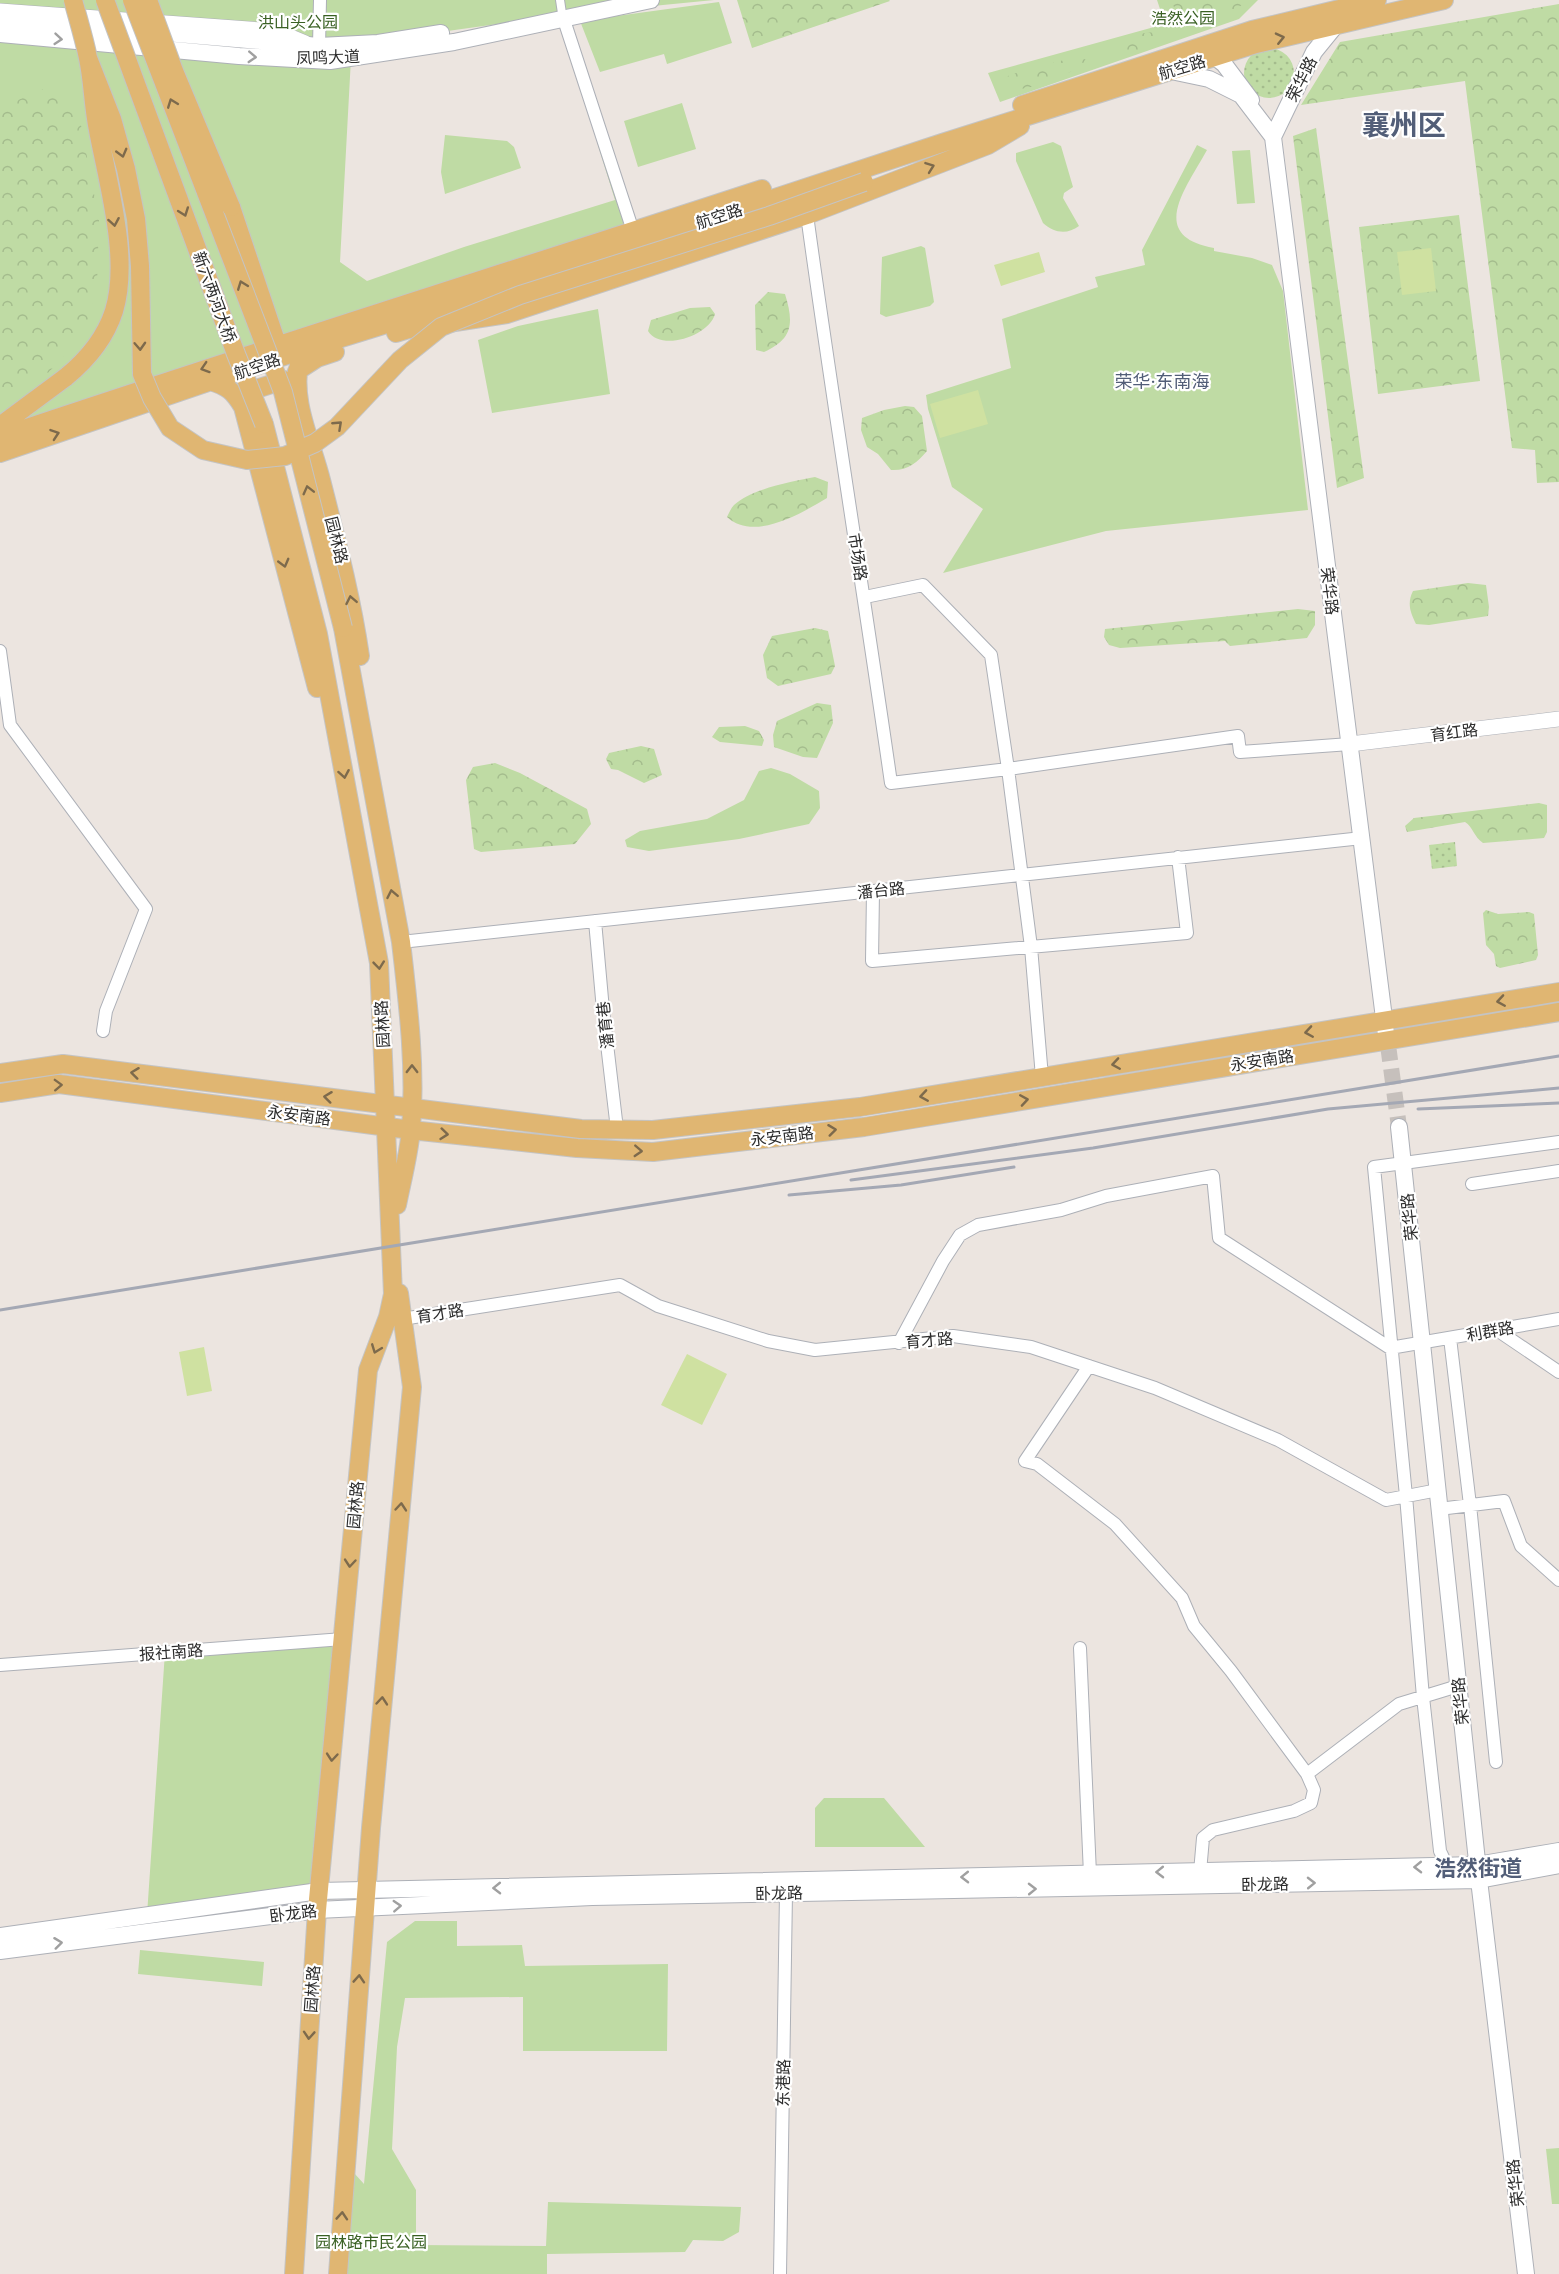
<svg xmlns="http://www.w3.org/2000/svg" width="1559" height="2274" font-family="Inter,'Noto Sans SC',sans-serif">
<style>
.grass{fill:#bfdba4}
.forest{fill:url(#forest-crowns)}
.garden{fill:url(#garden-dots)}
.pitch{fill:#cfe1a1}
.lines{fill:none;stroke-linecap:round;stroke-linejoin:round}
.secondary-tunnel{stroke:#c6c0bc;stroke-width:16;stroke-dasharray:16 8;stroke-linecap:butt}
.pedestrian-casing{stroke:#adb0b7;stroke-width:10}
.minor-casing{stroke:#adb0b7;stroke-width:14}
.tertiary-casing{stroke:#adb0b7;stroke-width:16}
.secondary-casing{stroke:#adb0b7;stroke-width:18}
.primary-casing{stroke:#c4c4c4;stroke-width:20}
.pedestrian{stroke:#fff;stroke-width:8}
.minor{stroke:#fff;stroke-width:12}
.tertiary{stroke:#fff;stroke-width:15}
.secondary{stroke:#fff;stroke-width:16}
.primary{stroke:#e0b672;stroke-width:18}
.rail{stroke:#a4a8b4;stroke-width:3}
.primary-bridge-casing{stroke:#c4c4c4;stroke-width:20;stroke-linecap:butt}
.primary-bridge{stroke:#e0b672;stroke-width:18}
.oneway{stroke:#7d6a4c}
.oneway2{stroke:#a0a0a0}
.labels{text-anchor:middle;stroke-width:4.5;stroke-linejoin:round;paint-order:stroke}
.park-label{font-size:16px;fill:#3a6124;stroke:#fff}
.street-label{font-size:16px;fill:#2c2c2c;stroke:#fff}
.neighbourhood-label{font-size:18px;fill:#525e78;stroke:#fff}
.district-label{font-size:22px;font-weight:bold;fill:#525e78;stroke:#fff}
.town-label{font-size:28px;font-weight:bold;fill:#525e78;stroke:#fff}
</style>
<defs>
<pattern id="forest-crowns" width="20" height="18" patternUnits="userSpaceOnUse" patternTransform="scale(1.5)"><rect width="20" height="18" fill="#bfdba4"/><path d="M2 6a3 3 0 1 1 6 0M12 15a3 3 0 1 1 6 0" fill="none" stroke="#a4bc8d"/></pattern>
<pattern id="garden-dots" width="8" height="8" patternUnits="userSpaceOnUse" patternTransform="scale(1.5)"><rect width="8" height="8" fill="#bfdba4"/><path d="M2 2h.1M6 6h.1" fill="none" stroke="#a4bc8d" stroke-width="1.8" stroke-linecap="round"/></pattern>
</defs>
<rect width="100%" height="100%" fill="#ece5e0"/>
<path class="grass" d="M0,0h714l-153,15 -199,28 -362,-20z
M1157,0h101l-19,19 -239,83 -12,-29 177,-49z
M719,2l13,41 -65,21 -3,-10 -64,18 -20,-51z
M0,34l351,24 -11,204 27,19 97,-34 151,-47 -18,-58 8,-3 28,92 -633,206z
M682,103l14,46 -58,18 -14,-46z
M445,135l62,6 7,6 7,21 -76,26 -4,-22z
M1053,142l8,4 12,41 -9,6 -1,5 16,28c-12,9 -25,7 -36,-3l-27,-62v-8z
M1197,145l10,5c-20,37 -61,86 7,98v3l38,7 20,7 11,26 25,219 -202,21 -163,42 40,-64 -31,-22 -24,-78 -2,-14 85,-27 -9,-49 96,-32 -3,-10 50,-12 -3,-15z
M1250,150l5,53 -18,1 -5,-53z
M921,246l4,2 9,54 -4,4 -44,11 -6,-3 2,-57z
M598,309l12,85 -118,19 -14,-73 40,-14z
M771,768l19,6 29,17 1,17 -11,16 -70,15 -90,12 -22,-4 -2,-7 15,-9 67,-12 37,-19 15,-29z
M343,1639l-24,252 -172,24 18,-263z
M824,1798h60l41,49h-110v-39z
M415,1921h42v25l65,-1 3,21 143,-2 -1,87h-144v-54l-118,1 -8,49 -5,102 24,41v55l130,1 2,-44 193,5 -2,25 -16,9 -30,-1 -8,12 -138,2v20h-209l7,-111 19,21 23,-242z
M140,1950l124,12 -2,24 -124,-12z
M1559,2148v56h-7l-6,-55z"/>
<path class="forest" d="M737,0h152l1,1 -138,47z
M1170,0h77c-13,15 -47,27 -65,15 -6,-3 -9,-10 -12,-15z
M1559,4v478l-22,1 -2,-33 -23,-2 -47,-367 -164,24 39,-63z
M1170,30l1,6c-19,11 -40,25 -62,16l3,-8 18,-9z
M1079,56l7,4c-13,15 -61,33 -80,29l-3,-5 5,-8 11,-4z
M51,86l25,13 23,121 -2,66 -13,47 -35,39 -29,18 -20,9v-282l11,-14z
M1316,128l48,350 -27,10 -44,-352z
M1459,215l21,166 -102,13 -19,-167z
M768,292l17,2c9,29 8,45 -21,58l-8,-2 -1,-45z
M710,307l5,7c-6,22 -54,38 -67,17l3,-11 39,-12z
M905,406l9,1 8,9 5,35c-10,12 -20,20 -36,19l-13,-16 -11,-7 -6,-17 1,-12 22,-8z
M815,477l13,5 -1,16c-25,15 -73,44 -100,19 2,-4 4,-9 7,-12 17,-16 59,-24 81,-28z
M1468,583l18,2 3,22 -1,9 -59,9 -13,-1c-6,-12 -9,-21 -3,-33z
M1298,609l17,2v14l-8,13 -77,8 -5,-5 -105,7 -11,-3 -5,-8 1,-8z
M815,628l13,3 7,35 -4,8 -53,12 -11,-8 -4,-23 9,-19z
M817,703l14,2 2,18 -16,35 -14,-1 -29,-10 -1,-12 4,-14z
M745,726l14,5 5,9 -2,6 -42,-4 -8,-5 7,-10z
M641,746l13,3 8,26 -18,8 -26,-13 -7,-1 -5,-10 3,-6z
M495,763l25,10 67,36 4,15 -16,20 -94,8 -7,-3 -8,-69 7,-13z
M1539,803l8,2v27l-3,6 -61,5c-9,-6 -10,-16 -18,-21l-58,10 -2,-6 9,-8z
M1486,910l12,4 31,-2 5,2 4,41 -2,5 -36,8 -4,-2 -2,-12 -8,-9 -3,-32z"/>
<path class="garden" d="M1244 73a25 25 0 1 1 50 0a25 25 0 1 1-50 0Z
M1455,842l2,24 -25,3 -3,-24z"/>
<path class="pitch" d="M1431,248l5,43 -34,4 -5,-43z
M1039,252l6,20 -44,14 -7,-21z
M978,390l10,34 -48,14 -10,-34z
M204,1347l8,44 -25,5 -8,-44z
M687,1354l40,20 -25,51 -41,-20z"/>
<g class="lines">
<path class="secondary-tunnel" d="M1388,1045l11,82"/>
<defs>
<path id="pedestrian" d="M560,0l3,20"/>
<path id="minor" d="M564,20l69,211
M319,46l1,-46
M807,215c26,190 57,379 84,568l117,-14 23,178 11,130
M865,597l58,-12 68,70 17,114 230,-33 2,16 110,-8
M0,651l10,74 136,184 -40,102 -3,20
M873,891l-1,70 315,-28 -9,-76
M595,921l8,89 14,119
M401,942l961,-104
M1472,1184l87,-13
M402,1319l218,-34 38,21 110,35 47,9 138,-14 78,11 124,41 123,52 108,60 52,-10
M1497,1330l62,42
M1450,1338l20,167 26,257
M899,1343l44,-82 17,-26 18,-10 83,-15 45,-14 107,-20 6,62 171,110 169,-29
M1089,1366l-64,95 12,3 78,60 67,74 12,28 37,45 76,103 92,-70 59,-18
M1439,1509l65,-8 17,45 38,34
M1080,1648l10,226
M0,1665l343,-26
M1447,1866l-7,-15 -17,-154 -17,-201 -32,-329 185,-25
M1200,1872l3,-34 10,-8 81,-19 17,-8 3,-13 -7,-16
M780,2274l6,-381"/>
<path id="tertiary" d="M0,11l262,19 19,3 24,10
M1350,744l209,-25"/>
<path id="secondary" d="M0,19l319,27 59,-3 63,-10
M0,34l239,22 91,5 124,-19 197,-42
M1207,51l17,13 27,36
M1171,71l38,8 32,16 32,42 113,897
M1273,137l41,-85 22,-27
M1399,1127l80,753 47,394
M0,1936l319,-45 1158,-26 82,-14
M0,1951l317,-41 275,-13 887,-17 80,-15"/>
<path id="primary" d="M1022,105l230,-75 125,-30
M231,207l46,137
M396,333l13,-4 98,-15 300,-99 181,-70 32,-19
M300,359c-10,41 11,81 21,121 15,59 30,115 39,176
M297,371l20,-13 18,-6
M210,381c18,5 24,11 33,26l74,281
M243,401l4,-9 37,-12 9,4
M264,424l54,210 61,329 14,331 -5,23 -20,53 -51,540 -23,364
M0,426l66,-49
M0,437c253,-85 508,-165 762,-248
M0,453l293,-100 178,-55 471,-155 314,-99 188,-44
M343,628l58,314c7,61 15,125 10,187 -2,25 -9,51 -14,76
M0,1073l63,-9 518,65 72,1 207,-23 699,-115
M0,1093l59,-9 352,46 166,18 76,4 211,-25 695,-115
M338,2274l33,-446 41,-441 -13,-94"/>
</defs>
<use href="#pedestrian" class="pedestrian-casing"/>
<use href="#minor" class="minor-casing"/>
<use href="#tertiary" class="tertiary-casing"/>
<use href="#secondary" class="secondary-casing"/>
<use href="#primary" class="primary-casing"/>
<use href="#pedestrian" class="pedestrian"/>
<use href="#minor" class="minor"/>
<use href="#tertiary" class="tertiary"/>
<use href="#secondary" class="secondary"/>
<use href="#primary" class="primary"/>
<path class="rail" d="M1418,1109l141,-6
M851,1180l242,-32 235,-39 231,-21
M789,1195l112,-10 113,-18
M0,1310l1559,-254"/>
<defs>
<path id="primary-bridge" d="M105,0l131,354 28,70
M132,0l151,392 60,236
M148,0l26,71 57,136
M88,58l24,61 14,50 10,50 4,47 2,108 10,24 18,30 33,22 44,10 38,-4 30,-13 22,-16 63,-67 41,-33 79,-32 249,-79 95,-34
M66,377c22,-18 39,-38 48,-66 16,-52 -6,-127 -16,-181 -5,-24 -5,-49 -10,-72 -4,-20 -10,-39 -15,-58"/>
</defs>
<use href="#primary-bridge" class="primary-bridge-casing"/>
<use href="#primary-bridge" class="primary-bridge"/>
</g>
<defs><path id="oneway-chevron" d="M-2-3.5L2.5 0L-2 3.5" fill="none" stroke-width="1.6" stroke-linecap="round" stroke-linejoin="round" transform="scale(1.5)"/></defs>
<g class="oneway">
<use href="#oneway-chevron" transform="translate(1280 38) rotate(-13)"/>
<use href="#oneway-chevron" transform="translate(172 103) rotate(-111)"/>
<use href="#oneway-chevron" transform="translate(122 153) rotate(75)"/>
<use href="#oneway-chevron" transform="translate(930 167) rotate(-20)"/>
<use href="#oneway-chevron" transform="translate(184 212) rotate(70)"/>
<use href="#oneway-chevron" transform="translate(114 222) rotate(80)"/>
<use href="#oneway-chevron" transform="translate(242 285) rotate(-111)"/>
<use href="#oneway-chevron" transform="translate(140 346) rotate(87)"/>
<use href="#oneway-chevron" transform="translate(205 368) rotate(162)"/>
<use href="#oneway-chevron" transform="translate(338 425) rotate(-43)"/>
<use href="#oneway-chevron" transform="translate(55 434) rotate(-19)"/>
<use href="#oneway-chevron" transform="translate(308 490) rotate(-104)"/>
<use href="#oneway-chevron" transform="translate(284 563) rotate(75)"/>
<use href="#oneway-chevron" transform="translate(351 600) rotate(-101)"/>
<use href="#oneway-chevron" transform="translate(344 774) rotate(80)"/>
<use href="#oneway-chevron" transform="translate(392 894) rotate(-101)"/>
<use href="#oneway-chevron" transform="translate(379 965) rotate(84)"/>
<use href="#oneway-chevron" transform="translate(1501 1001) rotate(171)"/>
<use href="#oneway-chevron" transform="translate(1309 1032) rotate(171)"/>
<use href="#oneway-chevron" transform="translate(1116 1064) rotate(171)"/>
<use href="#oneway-chevron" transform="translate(412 1069) rotate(-90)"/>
<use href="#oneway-chevron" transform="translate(135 1073) rotate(-173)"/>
<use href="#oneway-chevron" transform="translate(58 1085) rotate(-2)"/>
<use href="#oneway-chevron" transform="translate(924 1096) rotate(171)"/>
<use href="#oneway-chevron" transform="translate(328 1097) rotate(-173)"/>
<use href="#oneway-chevron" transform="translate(1024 1100) rotate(-9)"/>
<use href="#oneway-chevron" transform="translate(832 1130) rotate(-7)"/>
<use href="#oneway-chevron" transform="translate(444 1134) rotate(6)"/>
<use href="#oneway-chevron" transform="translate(638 1151) rotate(3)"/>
<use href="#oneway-chevron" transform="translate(376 1349) rotate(111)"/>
<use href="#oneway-chevron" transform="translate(401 1507) rotate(-85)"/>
<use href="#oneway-chevron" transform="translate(350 1563) rotate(95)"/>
<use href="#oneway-chevron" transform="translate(382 1701) rotate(-85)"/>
<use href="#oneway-chevron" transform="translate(332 1757) rotate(95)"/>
<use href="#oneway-chevron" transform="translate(359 1979) rotate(-86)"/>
<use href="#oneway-chevron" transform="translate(309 2035) rotate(94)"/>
<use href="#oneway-chevron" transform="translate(342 2216) rotate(-86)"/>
</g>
<g class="oneway2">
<use href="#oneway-chevron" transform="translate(58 39) rotate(5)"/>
<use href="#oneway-chevron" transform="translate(252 57) rotate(3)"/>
<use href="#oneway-chevron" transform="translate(1418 1867) rotate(179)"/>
<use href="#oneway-chevron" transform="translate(1160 1872) rotate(179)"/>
<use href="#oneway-chevron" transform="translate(965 1877) rotate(179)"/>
<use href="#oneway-chevron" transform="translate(1311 1883) rotate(-1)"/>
<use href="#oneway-chevron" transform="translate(497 1888) rotate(179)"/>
<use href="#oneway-chevron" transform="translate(1032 1889) rotate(-1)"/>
<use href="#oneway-chevron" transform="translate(397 1906) rotate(-3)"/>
<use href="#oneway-chevron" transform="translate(58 1943) rotate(-7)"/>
</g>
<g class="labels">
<g class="park-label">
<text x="1183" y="24">浩然公园</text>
<text x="298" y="28">洪山头公园</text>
<text x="371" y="2248">园林路市民公园</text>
</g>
<g class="street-label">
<text transform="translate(328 57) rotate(-2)" y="6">凤鸣大道</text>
<text transform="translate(1182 67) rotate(-17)" y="6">航空路</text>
<text transform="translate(1301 79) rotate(-63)" y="6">荣华路</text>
<text transform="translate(719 216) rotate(-18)" y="6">航空路</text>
<text transform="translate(215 297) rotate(70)" y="6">新六两河大桥</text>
<text transform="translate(257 366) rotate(-19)" y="6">航空路</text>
<text transform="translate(337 540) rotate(76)" y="6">园林路</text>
<text transform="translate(858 557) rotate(81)" y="6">市场路</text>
<text transform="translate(1330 591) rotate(83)" y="6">荣华路</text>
<text transform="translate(1454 732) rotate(-7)" y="6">育红路</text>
<text transform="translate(881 890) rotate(-6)" y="6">潘台路</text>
<text transform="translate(382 1024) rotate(-93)" y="6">园林路</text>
<text transform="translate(605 1025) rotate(-96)" y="6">潘育巷</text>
<text transform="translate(1262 1060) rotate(-9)" y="6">永安南路</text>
<text transform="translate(299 1115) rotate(7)" y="6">永安南路</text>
<text transform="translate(782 1136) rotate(-7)" y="6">永安南路</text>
<text transform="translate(1409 1217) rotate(-96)" y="6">荣华路</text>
<text transform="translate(440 1313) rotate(-9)" y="6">育才路</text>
<text transform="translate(1490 1331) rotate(-10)" y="6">利群路</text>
<text transform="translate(929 1340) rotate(-5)" y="6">育才路</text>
<text transform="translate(355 1505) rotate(-85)" y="6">园林路</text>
<text transform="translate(171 1652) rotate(-4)" y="6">报社南路</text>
<text transform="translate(1460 1701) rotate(-96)" y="6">荣华路</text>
<text transform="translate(1265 1884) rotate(-1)" y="6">卧龙路</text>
<text transform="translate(779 1893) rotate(-1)" y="6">卧龙路</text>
<text transform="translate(293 1913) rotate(-7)" y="6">卧龙路</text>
<text transform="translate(312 1989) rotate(-86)" y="6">园林路</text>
<text transform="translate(783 2083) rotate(-89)" y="6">东港路</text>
<text transform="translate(1515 2183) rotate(-97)" y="6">荣华路</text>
</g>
<g class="neighbourhood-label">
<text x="1162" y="388">荣华·东南海</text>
</g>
<g class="district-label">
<text x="1478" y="1876">浩然街道</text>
</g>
<g class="town-label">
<text x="1404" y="135">襄州区</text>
</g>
</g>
</svg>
